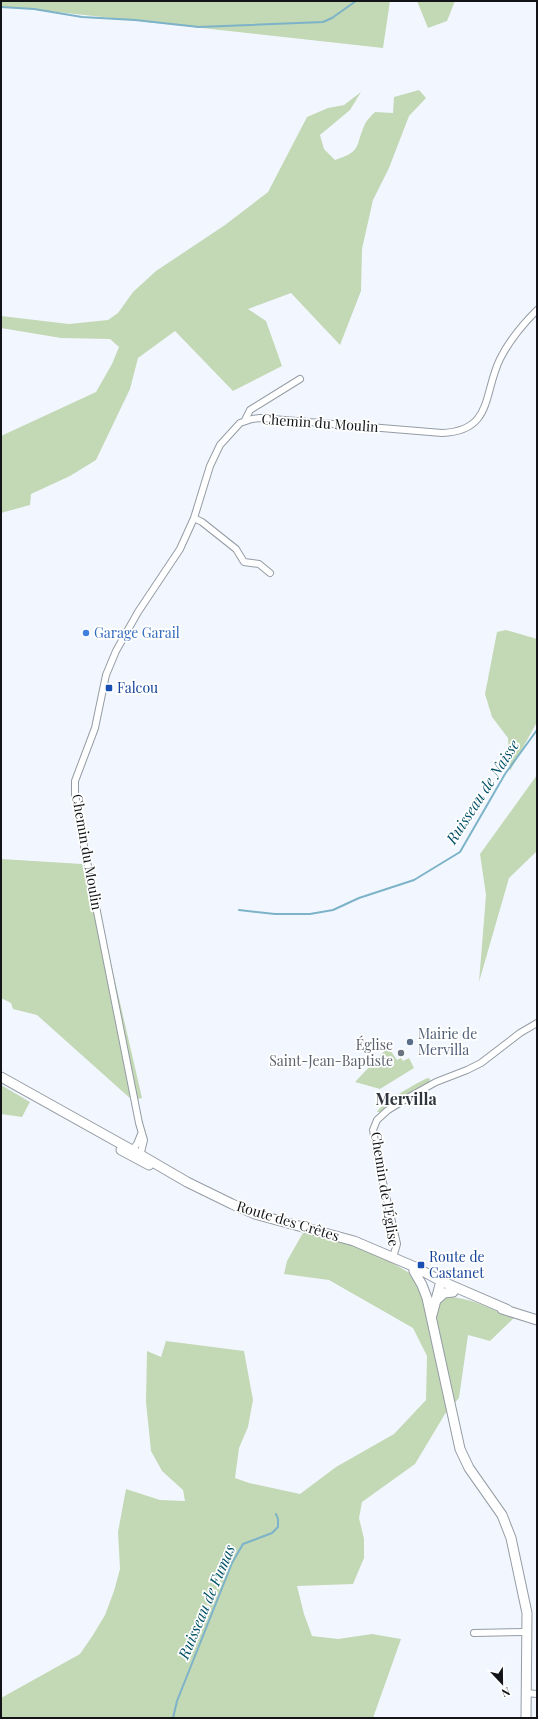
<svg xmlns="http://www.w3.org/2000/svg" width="538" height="1719" font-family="'Playfair Display',serif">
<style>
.green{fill:#c3d8b5}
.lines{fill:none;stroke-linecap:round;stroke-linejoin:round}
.stream{stroke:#7db3c8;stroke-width:2}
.street-casing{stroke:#959ca4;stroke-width:8}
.secondary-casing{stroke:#959ca4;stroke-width:11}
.street{stroke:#fff;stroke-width:6}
.secondary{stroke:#fff;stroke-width:9}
.shop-dot{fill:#3f7fe0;stroke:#fff;stroke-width:1.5}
.transit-dot{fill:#1a4fb4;stroke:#fff;stroke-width:1.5}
.service-dot{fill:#5c6f8a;stroke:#fff;stroke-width:1.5}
.worship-dot{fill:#6b7280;stroke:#fff;stroke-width:1.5}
.labels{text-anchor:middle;stroke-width:3.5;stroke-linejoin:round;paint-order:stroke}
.street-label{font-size:14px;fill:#121417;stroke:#fff}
.shop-label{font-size:14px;fill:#366cbe;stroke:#fff;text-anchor:start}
.transit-label{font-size:14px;fill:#164399;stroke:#fff;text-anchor:start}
.service-label{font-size:14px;fill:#4e5e75;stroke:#fff;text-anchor:start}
.worship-label{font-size:14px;fill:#5b616d;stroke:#fff;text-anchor:end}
.water-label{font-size:15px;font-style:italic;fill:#005066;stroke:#fff}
.quarter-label{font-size:16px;font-weight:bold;fill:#31363e;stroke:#fff}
</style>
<rect width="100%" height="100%" fill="#f2f7ff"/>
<path class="green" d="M1,1h389l-7,47 -371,-41h-11z
M417,1h38l-8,20 -19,7z
M419,90l7,8 -17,18 -20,52 -16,32 -11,49 -1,42 -21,54 -49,-52 -43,16 18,12 16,45 -49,25 -58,-60 -37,27 -8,31 -34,71 -26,16 -39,18 -1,11 -29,8v-77l95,-44 16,-28 7,-17 -9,-8 -49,-1 -60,-10v-12l68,8 39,-4 10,-7 15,-21 23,-21 69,-46 43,-33 39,-75 21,-9 16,-3 17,-13 -11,18 -30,25 4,14 11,11c28,-9 20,-15 30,-36 2,-4 7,-9 10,-12l18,1 1,-16z
M506,630l31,9v83l-27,49 -2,-33 -16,-21 -7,-23 12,-62z
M537,775v76l-28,27 -30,104 7,-87 -6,-41z
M1,859l81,5 19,79 6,3 35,152 -10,2 -95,-85 -24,-6 -2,-6 -10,-5z
M388,1047l9,13 4,-2 2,3 6,-3 5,10 -34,21 -25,-7z
M428,1078l2,1 -1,4 -33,18 -16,11h-3c2,-7 42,-31 51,-34z
M1,1085l29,17 -8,15 -21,-3z
M304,1231l60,18 22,10 25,15 10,17 15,38c0,-11 0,-24 9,-32 24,-1 47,13 69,21l-24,23 -22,-6 -9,63 -14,16 -30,50 -53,38 -3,16 5,21v19l-11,26 -56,2 7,28 8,22 26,3 34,-5 29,5 -28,79h-372v-20l79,-44 13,-19 12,-20 9,-24 6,-22 -2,-37 8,-43 34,11 25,1 -2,-11 -21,-19 -11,-20 -5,-49 1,-51 14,6 5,-16 78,10 9,49 -5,27 -9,21 -4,30 14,5 51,11 36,-27 58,-33 32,-34 1,-44 -14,-28 -84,-48 -45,-6 3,-13z"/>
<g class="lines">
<path class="stream" d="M1,7l33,2 48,8 53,3 64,7 124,-5 9,-4 24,-17
M239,910l36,4h35l23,-4 26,-12 55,-18 46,-28 45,-78 32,-44
M173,1718l4,-17 55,-138 11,-19 29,-11 6,-6v-8l-2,-5"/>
<defs>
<path id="street" d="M245,420l5,-10 50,-31
M194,518l8,4 34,27 8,13 15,2 11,9
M133,1153l-1,-3 5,-6 4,-10
M137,1155l4,-3 3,-12 -5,-17 -56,-282 -8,-47v-13l20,-53 11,-53 10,-24 22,-39 42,-63 14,-31 16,-52 10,-21 20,-22 12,-4 8,-1 182,15c51,-2 41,-39 58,-74 9,-18 23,-35 37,-49
M393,1257l4,-13 -18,-79 -6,-35 4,-10 11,-10 23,-14 25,-14 31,-12 14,-7 39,-30 17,-10
M474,1633l53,-1
M526,1693l11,1"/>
<path id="secondary" d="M1,1077l138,77 48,28 45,22 23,10 99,27 61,26 26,14 67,29
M121,1150l28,15
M414,1271l8,14 5,13 33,151 9,19 33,47 9,23 16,75 -1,105
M436,1300l8,-7 9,-1
M502,1309l35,11
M432,1315l9,-34"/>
</defs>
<use href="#street" class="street-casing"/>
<use href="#secondary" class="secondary-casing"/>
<use href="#street" class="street"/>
<use href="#secondary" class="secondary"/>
</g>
<circle class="shop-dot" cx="86" cy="633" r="4"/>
<g class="transit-dot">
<rect x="105" y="684" width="8" height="8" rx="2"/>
<rect x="417" y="1261" width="8" height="8" rx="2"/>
</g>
<circle class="service-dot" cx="410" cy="1042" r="4"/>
<circle class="worship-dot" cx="401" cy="1053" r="4"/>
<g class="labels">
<g class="street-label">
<text transform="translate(320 423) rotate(4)" y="5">Chemin du Moulin</text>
<text transform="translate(87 852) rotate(80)" y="5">Chemin du Moulin</text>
<text transform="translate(385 1189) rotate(81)" y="5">Chemin de l'Église</text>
<text transform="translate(288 1221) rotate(17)" y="5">Route des Crêtes</text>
</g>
<g class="shop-label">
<text x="94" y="638">Garage Garail</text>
</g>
<g class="transit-label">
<text x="117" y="693">Falcou</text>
<text x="429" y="1262">Route de<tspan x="429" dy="16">Castanet</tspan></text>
</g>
<g class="service-label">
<text x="418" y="1039">Mairie de<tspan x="418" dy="16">Mervilla</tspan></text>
</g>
<g class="worship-label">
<text x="393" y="1050">Église<tspan x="393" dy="16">Saint-Jean-Baptiste</tspan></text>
</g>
<g class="water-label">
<text transform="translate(483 792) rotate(-57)" y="5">Ruisseau de Naisse</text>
<text transform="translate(207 1602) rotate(-67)" y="5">Ruisseau de Fumas</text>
</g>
<g class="quarter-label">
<text x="406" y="1105">Mervilla</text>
</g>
</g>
<rect width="538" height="1719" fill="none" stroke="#121417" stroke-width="4"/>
<g transform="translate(502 1683) rotate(158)" stroke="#ffffff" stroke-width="3" paint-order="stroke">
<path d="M0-3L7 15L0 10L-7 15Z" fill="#121417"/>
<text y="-6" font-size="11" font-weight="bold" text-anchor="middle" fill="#121417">N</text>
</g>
</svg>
